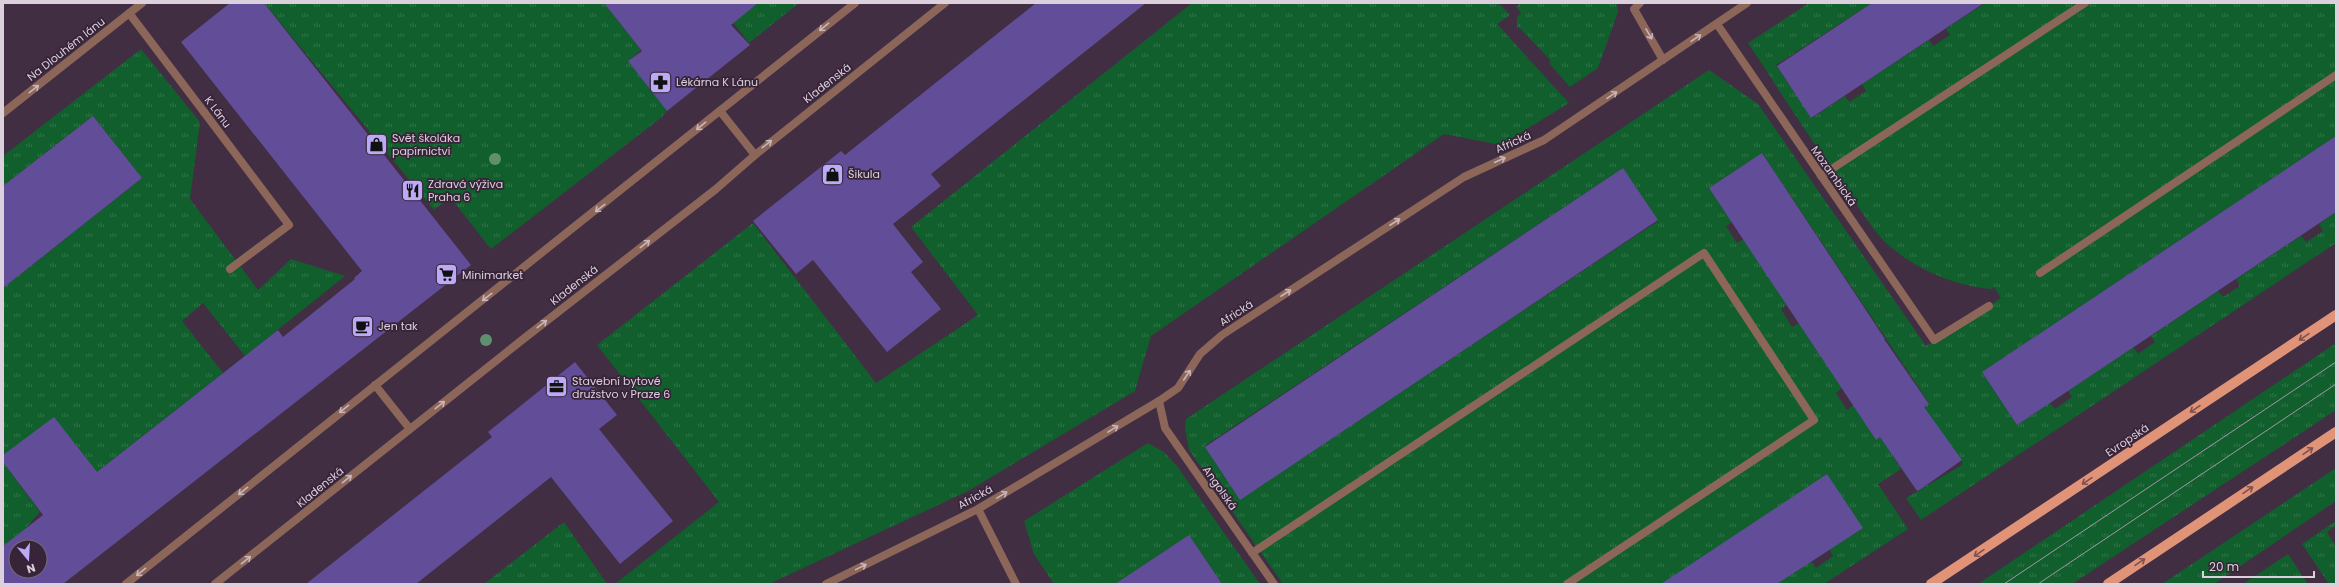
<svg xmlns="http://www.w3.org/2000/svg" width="2339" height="587" font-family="Poppins,sans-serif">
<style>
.grass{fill:url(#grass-tufts);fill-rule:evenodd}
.building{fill:#624d99;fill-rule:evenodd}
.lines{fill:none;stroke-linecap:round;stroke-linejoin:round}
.service{stroke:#8c6658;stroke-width:8}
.pedestrian{stroke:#8c6658;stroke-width:8}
.minor{stroke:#8c6658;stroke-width:8}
.primary{stroke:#e09377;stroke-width:10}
.tram{stroke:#a597a7;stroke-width:1}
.tree{fill:#5e906e}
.oneway{stroke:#c8b6bc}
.oneway2{stroke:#7b5051}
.labels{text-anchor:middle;stroke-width:3.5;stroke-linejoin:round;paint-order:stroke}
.street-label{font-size:11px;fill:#dcd0dd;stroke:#372438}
.poi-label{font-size:11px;fill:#dcd0dd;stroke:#372438;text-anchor:start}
</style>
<defs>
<pattern id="grass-tufts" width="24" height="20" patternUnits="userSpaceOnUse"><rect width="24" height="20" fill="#105f2d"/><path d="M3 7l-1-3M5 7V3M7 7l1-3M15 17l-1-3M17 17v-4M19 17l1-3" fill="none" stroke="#32754b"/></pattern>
</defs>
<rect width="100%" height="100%" fill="#412e43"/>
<path class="grass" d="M264,3h340l37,47 -13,11 39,49 -5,7 -171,132 -41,-52 -16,13z
M718,3l24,12 16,-12h41l-50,40z
M1192,3h307l11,12 -13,9 72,79 -68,42 -57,-11 -293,202 -16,55 -167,100 -199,93h-154l104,-82 -122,-157 156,-122 123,160 102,-68 -67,-88z
M1520,3h97l1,9 -20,56 -28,19 -21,-24 2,-2 -32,-34 -2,2v-12l4,-4 -5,-6z
M1809,3h63l-96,62 36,53 33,-22 4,6 17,-11 -4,-7 67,-44 4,6 2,-1 15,-10 -4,-6 39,-26h351v133l-354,236 35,53 33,-22 5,6 17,-12 -4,-6 65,-44 5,7 17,-12 -4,-6 67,-45 5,6 17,-11 -4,-7 65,-43 5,6 17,-11 -4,-7 17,-12v31l-415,277 -15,-22 56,-33v-5l-11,-15 -59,10 9,14 -23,15 30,45 -84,55h-47l34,-23 5,7 17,-12 -4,-7 -2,-74 -165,109h-379l-94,-134 -4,-22 1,-9 523,-349 49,34 168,242 75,-48 -7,-11 -2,2c-39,-3 -80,-21 -108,-48 -13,-13 -24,-32 -34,-47 -36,-48 -68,-100 -102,-151zM1762,153l167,250 -53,37 -22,-35 -7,5 -11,-17 6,-5 -43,-65 -7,4 -11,-18 6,-4 -43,-66 -7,4 -11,-17 6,-4 -23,-34zM1623,168l35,53 -418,278 -35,-53 1,-1z
M141,49l59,73 -10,77 68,91 33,-31 54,17 -100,80 -42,-53 -21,18 41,52 -126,99 -94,-17v-167l139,-110 -49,-62 -90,70v-30z
M2336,343v67l-264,174h-94z
M1148,443l16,9 13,14 83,118h-38l-33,-49 -53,35 10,14h-92l-20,-30 -10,-33z
M3,462l37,50 -15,17 -22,17z
M2336,468v33l-122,83h-52z
M2336,521v4l-9,7 9,15v37h-7l-27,-40z
M564,522l43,62h-123z
M2288,554l20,30h-65z"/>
<path class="building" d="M230,3h34l207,262 -408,319h-60v-38l40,-31 -40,-53v-7l51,-38 43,55 181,-142 5,7 72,-58 -1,-1 8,-7 -181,-229zM16,547h24v24h-24z
M604,3h154l-27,22 19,20 -83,66 -39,-50 14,-10z
M1036,3h110l-215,171 10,12 -48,38 30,38 -12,10 30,37 -54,43 -74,-92 -17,14 -43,-53 88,-70 4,4z
M1872,3h112l-173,115 -34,-52z
M93,116l49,62 -139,110v-102z
M2336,136v76l-319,213 -35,-53z
M1762,153l123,186h-1l45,65 -5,3 38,53 -41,29 -4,2 -37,-54 -4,3 -167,-252z
M1623,168l35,52 -418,280 -35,-53z
M575,362l42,53 -18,14 74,92 -53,43 -69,-87 -135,107h-110l186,-147 -4,-5z
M1827,474l36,54 -86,56h-116z
M1189,535l33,49h-107z"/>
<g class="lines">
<path class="service" d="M720,111l35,44
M204,112l85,113 -59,44
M375,385l35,44
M978,509l38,75"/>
<path class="pedestrian" d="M1821,176l264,-173
M2040,273l296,-198
M1159,401l6,27 109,156
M1252,553l452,-300 110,167 -247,164"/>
<path class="minor" d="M1640,3l-6,6 29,51
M129,13l75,99
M1717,24l217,316 55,-34
M3,113l139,-110
M126,584l729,-581
M215,584l307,-244 194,-151 39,-34 190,-152
M826,584l152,-75 181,-108 19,-13 22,-34 22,-19 242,-158 80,-37 203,-137"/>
<path class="primary" d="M1931,584l405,-269
M2108,584l228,-152"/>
<path class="tram" d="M2004,584l332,-222
M2038,584l298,-200"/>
</g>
<g class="tree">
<circle cx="495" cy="159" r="6"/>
<circle cx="486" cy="340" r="6"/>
</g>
<defs><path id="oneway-shaft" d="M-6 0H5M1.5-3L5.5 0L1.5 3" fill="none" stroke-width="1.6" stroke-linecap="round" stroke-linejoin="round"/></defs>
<g class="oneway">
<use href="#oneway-shaft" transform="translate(824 27) rotate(141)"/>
<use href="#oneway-shaft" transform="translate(1649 34) rotate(60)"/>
<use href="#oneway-shaft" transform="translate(1696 38) rotate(-34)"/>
<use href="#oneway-shaft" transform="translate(34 89) rotate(-38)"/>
<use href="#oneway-shaft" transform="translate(1612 95) rotate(-34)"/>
<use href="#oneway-shaft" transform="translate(701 126) rotate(140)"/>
<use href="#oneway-shaft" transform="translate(767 144) rotate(-38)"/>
<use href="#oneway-shaft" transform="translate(1500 160) rotate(-24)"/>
<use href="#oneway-shaft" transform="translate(600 208) rotate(142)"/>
<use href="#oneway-shaft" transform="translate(1395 222) rotate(-33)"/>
<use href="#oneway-shaft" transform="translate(645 244) rotate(-38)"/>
<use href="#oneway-shaft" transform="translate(1286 293) rotate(-33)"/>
<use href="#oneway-shaft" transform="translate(487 297) rotate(142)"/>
<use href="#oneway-shaft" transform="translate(542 324) rotate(-38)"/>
<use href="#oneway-shaft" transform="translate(1187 375) rotate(-56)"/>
<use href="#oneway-shaft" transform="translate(440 405) rotate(-38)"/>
<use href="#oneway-shaft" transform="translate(344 409) rotate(141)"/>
<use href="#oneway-shaft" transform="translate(1113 429) rotate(-31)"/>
<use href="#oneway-shaft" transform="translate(347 479) rotate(-39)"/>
<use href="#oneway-shaft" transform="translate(243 491) rotate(141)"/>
<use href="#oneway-shaft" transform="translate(1002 495) rotate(-31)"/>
<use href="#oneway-shaft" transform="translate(246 560) rotate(-39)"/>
<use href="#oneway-shaft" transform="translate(861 567) rotate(-26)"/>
<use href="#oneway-shaft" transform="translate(141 572) rotate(141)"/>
</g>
<g class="oneway2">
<use href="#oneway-shaft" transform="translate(2304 337) rotate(146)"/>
<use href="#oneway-shaft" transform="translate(2195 409) rotate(146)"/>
<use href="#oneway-shaft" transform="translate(2308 451) rotate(-34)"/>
<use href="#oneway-shaft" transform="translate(2087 481) rotate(146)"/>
<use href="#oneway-shaft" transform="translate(2248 490) rotate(-34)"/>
<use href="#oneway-shaft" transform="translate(1979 553) rotate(146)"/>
<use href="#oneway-shaft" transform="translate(2140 562) rotate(-34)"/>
</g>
<defs>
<symbol id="pharmacy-square" viewBox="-11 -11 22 22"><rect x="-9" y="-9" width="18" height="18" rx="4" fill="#bbaaf6" stroke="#372438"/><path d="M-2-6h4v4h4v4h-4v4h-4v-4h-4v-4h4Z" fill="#111"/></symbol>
<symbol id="shop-square" viewBox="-11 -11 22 22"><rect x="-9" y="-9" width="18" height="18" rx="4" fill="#bbaaf6" stroke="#372438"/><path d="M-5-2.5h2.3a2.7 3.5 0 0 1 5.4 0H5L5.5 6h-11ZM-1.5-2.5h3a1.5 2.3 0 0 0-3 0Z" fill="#111"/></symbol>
<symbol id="restaurant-square" viewBox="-11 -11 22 22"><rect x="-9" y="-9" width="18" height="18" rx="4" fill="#bbaaf6" stroke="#372438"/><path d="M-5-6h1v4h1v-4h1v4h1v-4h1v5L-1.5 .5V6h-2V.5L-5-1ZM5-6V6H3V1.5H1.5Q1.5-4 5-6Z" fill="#111"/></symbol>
<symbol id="supermarket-square" viewBox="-11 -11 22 22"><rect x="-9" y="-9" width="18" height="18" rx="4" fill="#bbaaf6" stroke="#372438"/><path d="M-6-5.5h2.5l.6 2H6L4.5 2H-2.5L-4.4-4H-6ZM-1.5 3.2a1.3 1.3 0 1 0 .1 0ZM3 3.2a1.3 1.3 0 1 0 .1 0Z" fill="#111"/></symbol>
<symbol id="cafe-square" viewBox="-11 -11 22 22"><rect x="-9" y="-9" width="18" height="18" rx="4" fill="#bbaaf6" stroke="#372438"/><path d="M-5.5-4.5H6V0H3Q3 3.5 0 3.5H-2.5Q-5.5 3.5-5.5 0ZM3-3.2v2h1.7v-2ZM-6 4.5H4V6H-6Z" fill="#111"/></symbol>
<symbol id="office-square" viewBox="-11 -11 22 22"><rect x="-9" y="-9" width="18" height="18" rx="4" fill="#bbaaf6" stroke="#372438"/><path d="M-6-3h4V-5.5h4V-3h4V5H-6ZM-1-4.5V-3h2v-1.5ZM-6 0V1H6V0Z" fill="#111"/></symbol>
</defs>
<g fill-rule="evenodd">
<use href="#pharmacy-square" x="648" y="70" width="25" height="25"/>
<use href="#shop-square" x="364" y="132" width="25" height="25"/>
<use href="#shop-square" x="820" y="162" width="25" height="25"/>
<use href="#restaurant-square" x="400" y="178" width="25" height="25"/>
<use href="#supermarket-square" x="434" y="262" width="25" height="25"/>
<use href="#cafe-square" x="350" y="314" width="25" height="25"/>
<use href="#office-square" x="544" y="374" width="25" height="25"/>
</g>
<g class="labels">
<g class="street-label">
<text transform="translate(66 49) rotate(-38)" y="4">Na Dlouhém lánu</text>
<text transform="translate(827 83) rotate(-38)" y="4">Kladenská</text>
<text transform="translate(218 112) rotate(53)" y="4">K Lánu</text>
<text transform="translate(1513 142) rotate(-24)" y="4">Africká</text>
<text transform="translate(1834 176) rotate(55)" y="4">Mozambická</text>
<text transform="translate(574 285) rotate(-38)" y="4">Kladenská</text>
<text transform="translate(1236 313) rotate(-33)" y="4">Africká</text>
<text transform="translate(2127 440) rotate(-34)" y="4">Evropská</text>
<text transform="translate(320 487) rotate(-39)" y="4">Kladenská</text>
<text transform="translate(1220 488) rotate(55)" y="4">Angolská</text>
<text transform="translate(975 497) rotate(-29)" y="4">Africká</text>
</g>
<g class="poi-label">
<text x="676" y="86">Lékárna K Lánu</text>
<text x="392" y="142">Svět školáka<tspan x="392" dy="13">papírnictví</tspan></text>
<text x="848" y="178">Šikula</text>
<text x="428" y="188">Zdravá výživa<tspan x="428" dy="13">Praha 6</tspan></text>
<text x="462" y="279">Minimarket</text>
<text x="378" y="330">Jen tak</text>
<text x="572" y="385">Stavební bytové<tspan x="572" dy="13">družstvo v Praze 6</tspan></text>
</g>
</g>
<rect width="2339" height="587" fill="none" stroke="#dcd0dd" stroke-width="8"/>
<g transform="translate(28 559) rotate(162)"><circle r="19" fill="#372438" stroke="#79697a"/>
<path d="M0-3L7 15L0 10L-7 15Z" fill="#bbaaf6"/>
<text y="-6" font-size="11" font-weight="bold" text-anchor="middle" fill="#dcd0dd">N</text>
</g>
<path d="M2203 571v6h111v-6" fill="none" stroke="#dcd0dd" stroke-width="2"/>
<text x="2209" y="571" font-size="12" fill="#dcd0dd" stroke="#372438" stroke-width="3" paint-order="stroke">20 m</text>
</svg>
